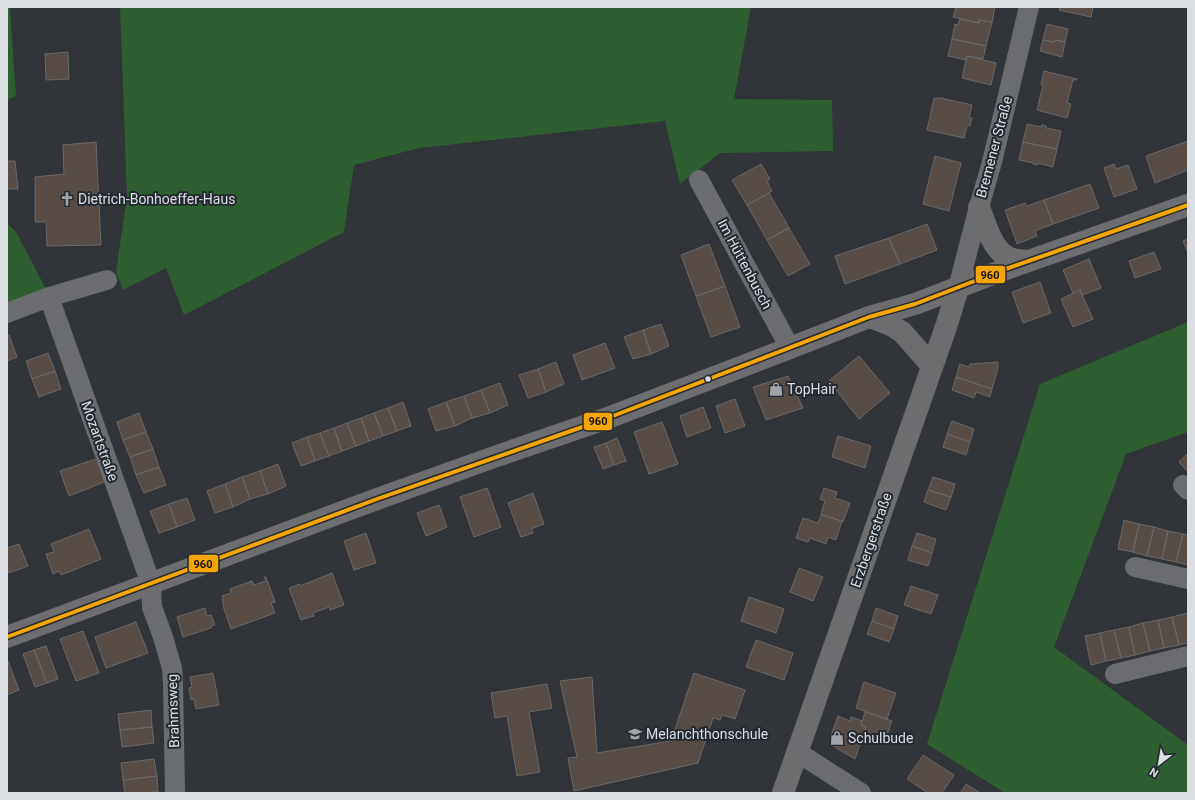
<svg xmlns="http://www.w3.org/2000/svg" width="1195" height="800" font-family="Roboto,sans-serif">
<style>
.green{fill:#2d5f30}
.building{fill:#584c46;stroke:#6a696a}
.lines{fill:none;stroke-linecap:round;stroke-linejoin:round}
.street{stroke:#6a6c6f;stroke-width:20}
.secondary{stroke:#6d6c6e;stroke-width:22}
.bus-1-casing{stroke:#242a31;stroke-width:7}
.bus-1{stroke:#f7a600;stroke-width:4}
.bus-dot{fill:#dbdfe4;stroke:#242a31;stroke-width:1.5}
.labels{text-anchor:middle;stroke-width:4;stroke-linejoin:round;paint-order:stroke}
.street-label{font-size:14px;fill:#dbdfe4;stroke:#242a31}
.poi-label{font-size:14px;fill:#dbdfe4;stroke:#242a31;text-anchor:start}
.line-badge{stroke:#242a31;stroke-width:1.5}
.pale-badge-label{font-size:11px;text-anchor:middle;font-weight:bold;fill:#111}
</style>
<rect width="100%" height="100%" fill="#313438"/>
<path class="green" d="M7,7h3l6,89 -9,4z
M120,7h631l-17,92 98,1 1,51 -113,2 -40,31 -15,-63 -246,27 -65,17 -10,67 -160,83 -18,-47 -43,22 -7,-18 11,-76z
M7,223l9,9 30,57 -39,15z
M1188,322v110l-62,22 -72,193 134,98v48h-183l-78,-49 113,-360z"/>
<path class="building" d="M956,7h39l-3,15 -13,-2v3l-26,-6z
M1060,7h33l-2,10 -32,-7z
M960,19l19,4v-3l13,2 -6,24 -34,-7 3,-15 3,1z
M1047,24l21,5 -3,13 -10,-2 -1,2 -11,-2z
M952,39l34,7 -3,13 -16,-3 -1,4 -18,-4z
M1043,40l11,2 1,-2 10,2 -3,15 -22,-6z
M68,52l1,27 -23,1 -1,-26z
M967,56l29,7 -5,22 -29,-7z
M1044,71l33,8 -1,1h-3l-6,23 4,1 -4,14 -30,-8 6,-25 -2,-1z
M934,98h7l31,7 -3,13h3l-2,8h-3l-3,12 -37,-8z
M1027,124l14,3 1,-2 4,1v2l15,3 -4,18 -34,-7z
M1188,141v29l-33,13 -9,-27z
M96,142l5,103 -54,1 -1,-24h-11v-45l29,-3 -1,-29z
M1023,142l34,7 -4,18 -15,-4 -1,2 -4,-1v-1l-14,-3z
M935,156l26,7 -12,48 -26,-7z
M7,161h8l3,28h-11z
M761,164l9,15 -3,2 5,10 -25,14 -15,-25z
M1114,164l2,5 12,-4 9,24 -23,8 -10,-29z
M1090,184l9,24 -46,16 -9,-24z
M769,193l20,35 -22,12 -20,-35z
M1044,200l9,24 -18,7 2,5 -20,8 -12,-34 20,-7 2,3z
M927,224l10,26 -37,14 -11,-26z
M789,228l21,36 -22,12 -21,-36z
M889,238l11,26 -55,20 -10,-28z
M1188,239v14l-5,-12z
M709,244l16,42 -29,10 -15,-41z
M1154,252l7,17 -26,9 -6,-17z
M1089,259l12,29 -19,7 -2,-5 -7,3 -10,-23z
M1040,282l11,31 -28,10 -11,-31z
M725,286l15,41 -29,10 -15,-41z
M1080,290l13,29 -20,8 -12,-28z
M661,324l8,22 -18,8 -8,-24z
M643,330l8,24 -18,5 -9,-22z
M9,335l8,22 -10,4v-25z
M605,343l10,25 -33,12 -9,-25z
M48,353l7,18 -23,8 -6,-18z
M859,356l31,37 -31,26 -30,-38z
M556,362l8,22 -18,8 -8,-23z
M998,362v6l-6,21 -36,-12 4,-13 9,3 1,-3z
M538,369l8,23 -18,6 -9,-23z
M55,371l6,18 -22,8 -7,-18z
M788,376l15,32 -37,12 -13,-33z
M956,377l36,12 -2,8 -14,-5 -2,6 -22,-8z
M500,383l8,22 -18,8 -9,-23z
M481,390l9,23 -18,5 -8,-22z
M464,396l8,22 -17,8 -9,-24z
M735,399l10,27 -20,7 -9,-27z
M403,402l8,24 -14,5 -9,-23z
M446,402l9,24 -19,5 -8,-22z
M703,407l8,21 -24,9 -7,-21z
M388,408l9,23 -14,5 -9,-23z
M139,413l7,19 -23,8 -6,-18z
M374,413l9,23 -14,5 -8,-23z
M361,418l8,23 -13,5 -9,-23z
M952,421l22,8 -4,13 -23,-8z
M662,422l16,42 -29,10 -15,-42z
M347,423l9,23 -14,5 -8,-23z
M334,428l8,23 -13,5 -9,-23z
M146,432l7,17 -23,8 -7,-17z
M320,433l9,23 -14,5 -8,-24z
M947,434l23,8 -4,13 -23,-8z
M838,436l33,10 -6,22 -33,-11z
M307,437l8,24 -14,5 -9,-23z
M617,438l9,23 -12,4 -8,-22z
M606,443l8,22 -11,4 -9,-22z
M153,449l6,18 -23,8 -6,-18z
M1188,453v19l-9,-10z
M99,458l8,23 -38,15 -9,-25z
M278,464l8,22 -18,8 -8,-23z
M159,467l7,18 -22,8 -8,-18z
M260,471l8,23 -18,5 -8,-22z
M242,477l8,22 -17,8 -8,-23z
M933,477l22,7 -4,13 -23,-7z
M225,484l8,23 -18,6 -8,-22z
M487,488l14,39 -27,10 -14,-40z
M824,488l13,4 -2,6 15,5 -7,19 -22,-8 4,-13 -5,-2z
M928,490l23,7 -5,13 -22,-8z
M533,493l11,31 -13,5 2,4 -12,4 -13,-34z
M187,498l8,22 -18,7 -8,-23z
M169,504l8,23 -18,6 -9,-22z
M439,505l8,22 -21,9 -9,-23z
M821,515l21,6 -6,19 -8,-3 -2,7 -16,-6 -2,4 -12,-4 7,-20 15,5z
M1124,520l15,4 -6,28 -15,-3z
M1139,524l15,3 -7,29 -14,-4z
M1154,527l14,4 -6,28 -15,-3z
M89,529l12,30 -40,16 -2,-4 -6,3 -7,-20 8,-2 -3,-8z
M1168,531l15,3 -7,28 -14,-3z
M366,533l10,30 -22,7 -10,-29z
M917,533l19,6 -4,14 -20,-7z
M1183,534l5,1v30l-12,-3z
M19,544l9,22 -19,7 -2,-7v-18z
M912,546l20,7 -4,13 -20,-6z
M799,568l24,9 -10,24 -23,-9z
M332,573l12,32 -14,5 -1,-3 -16,6 1,3 -13,4 -12,-32 11,-4v2z
M264,577h2l9,25 -4,1 4,10 -44,16 -7,-20 -2,-13 9,-3 -1,-4 22,-8 2,4 12,-4z
M911,586l27,9 -7,19 -27,-9z
M749,597l35,12 -8,24 -35,-12z
M205,608l2,8 4,-1 4,10 -4,1v2l-28,9 -6,-20z
M876,608l22,8 -4,13 -22,-8z
M1187,613l1,7v23l-9,2 -7,-28z
M1172,617l7,28 -15,3 -6,-28z
M1158,620l6,28 -14,3 -7,-28z
M872,621l22,8 -5,13 -22,-8z
M136,622l12,31 -42,15 -11,-31z
M1143,623l7,28 -15,4 -6,-28z
M1129,627l6,28 -14,3 -7,-28z
M1114,630l7,28 -15,3 -6,-28z
M83,631l16,42 -23,8 -16,-42z
M1100,633l6,28 -15,4 -6,-29z
M756,640l37,13 -9,27 -38,-13z
M46,646l12,33 -11,4 -13,-33z
M34,650l13,33 -12,4 -12,-33z
M7,661h1l11,29 -12,5z
M213,673l6,32 -23,4 -2,-10 -3,1 -2,-12 3,-1 -2,-10z
M694,673l51,17 -10,29 -13,-4 -2,5 -7,-2 -15,45 -124,28 -6,-33 9,-1 -17,-76 32,-4 5,76 74,-12z
M864,682l32,11 -9,26 -31,-11z
M547,684l5,24 -23,4 11,60 -23,4 -10,-60 -12,2 -4,-25z
M151,710l1,17 -32,3 -2,-16z
M865,712l27,9 -6,16 -4,-2 -3,9 -6,-2 -2,-4 -4,2 -2,-3 -3,1 4,-11 -5,-2z
M838,716l12,5 1,-4 11,4 -1,4 5,2 -11,32 -22,-13 -3,-8z
M152,727l2,16 -32,4 -2,-17z
M923,755l31,20 -12,18h-14l-21,-14z
M154,759l3,17 -34,4 -2,-17z
M157,776l1,16 -33,1 -2,-13z
M966,784l14,9h-20z"/>
<g class="lines">
<path class="street" d="M699,180l91,168
M958,288l21,-81 13,-45 37,-155
M49,297l102,287 1,23 11,30 9,31 1,15 2,110
M7,313l42,-16 58,-17
M1183,485l5,5
M1135,567l53,12
M1115,674l73,-18
M797,752l64,41"/>
<path class="secondary" d="M979,207c6,15 13,43 29,50 6,4 14,3 21,4
M869,317l22,8 11,7 30,34
M7,637l370,-138 117,-42 111,-38 185,-71 79,-31 46,-13 88,-34 185,-65
M783,793l163,-466 12,-39"/>
<defs>
<path id="bus-1" d="M7,637l370,-138 228,-80 264,-102 46,-13 88,-34 185,-65"/>
</defs>
<use href="#bus-1" class="bus-1-casing"/>
<use href="#bus-1" class="bus-1"/>
</g>
<defs>
<symbol id="church-bare" viewBox="-9 -9 18 18"><path d="M-1.2-6h2.4v3.5h3.3v2.4h-3.3V6h-2.4V-.1h-3.3v-2.4h3.3Z" fill="#a0a3a8" stroke="#242a31" stroke-width="2.5" paint-order="stroke"/></symbol>
<symbol id="shop-bare" viewBox="-9 -9 18 18"><path d="M-5-2.5h2.3a2.7 3.5 0 0 1 5.4 0H5L5.5 6h-11ZM-1.5-2.5h3a1.5 2.3 0 0 0-3 0Z" fill="#a0a3a8" stroke="#242a31" stroke-width="2.5" paint-order="stroke"/></symbol>
<symbol id="school-bare" viewBox="-9 -9 18 18"><path d="M0-5L7-2L0 1L-7-2ZM-4 1L0 2.5L4 1V4Q0 6-4 4Z" fill="#a0a3a8" stroke="#242a31" stroke-width="2.5" paint-order="stroke"/></symbol>
</defs>
<g fill-rule="evenodd">
<use href="#church-bare" x="57" y="189" width="20" height="20"/>
<use href="#shop-bare" x="766" y="379" width="20" height="20"/>
<use href="#school-bare" x="625" y="724" width="20" height="20"/>
<use href="#shop-bare" x="827" y="728" width="20" height="20"/>
</g>
<circle class="bus-dot" cx="708" cy="379" r="3.5"/>
<g class="labels">
<g class="street-label">
<text transform="translate(994 147) rotate(-75)" y="5">Bremener Straße</text>
<text transform="translate(745 264) rotate(62)" y="5">Im Hüttenbusch</text>
<text transform="translate(100 441) rotate(70)" y="5">Mozartstraße</text>
<text transform="translate(871 540) rotate(-71)" y="5">Erzbergerstraße</text>
<text transform="translate(173 711) rotate(-92)" y="5">Brahmsweg</text>
</g>
<g class="poi-label">
<text x="78" y="204">Dietrich-Bonhoeffer-Haus</text>
<text x="787" y="394">TopHair</text>
<text x="646" y="739">Melanchthonschule</text>
<text x="848" y="743">Schulbude</text>
</g>
</g>
<g class="line-badge">
<rect x="975" y="265" width="31" height="19" rx="4" fill="#f7a600"/>
<rect x="583" y="412" width="30" height="19" rx="4" fill="#f7a600"/>
<rect x="188" y="554" width="31" height="19" rx="4" fill="#f7a600"/>
</g>
<g class="pale-badge-label">
<text x="990" y="279">960</text>
<text x="598" y="425">960</text>
<text x="203" y="568">960</text>
</g>
<rect width="1195" height="800" fill="none" stroke="#dbdfe4" stroke-width="16"/>
<g transform="translate(1159 764) rotate(211)" stroke="#242a31" stroke-width="3" paint-order="stroke">
<path d="M0-3L7 15L0 10L-7 15Z" fill="#dbdfe4"/>
<text y="-6" font-size="11" font-weight="bold" text-anchor="middle" fill="#dbdfe4">N</text>
</g>
</svg>
